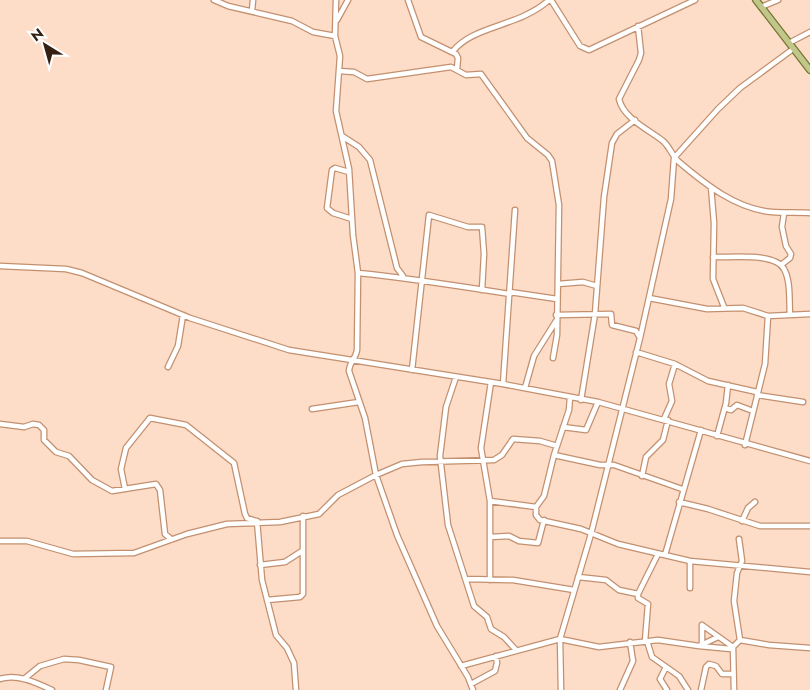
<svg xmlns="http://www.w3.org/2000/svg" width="810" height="690" font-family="Jost,sans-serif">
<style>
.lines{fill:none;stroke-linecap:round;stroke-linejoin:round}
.minor-casing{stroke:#c2906f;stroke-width:7}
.major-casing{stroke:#74742e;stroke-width:8}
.minor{stroke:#fff;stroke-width:4.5}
.major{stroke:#c1c78a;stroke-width:5.5}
</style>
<rect width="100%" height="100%" fill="#fddcc8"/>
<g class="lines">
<defs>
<path id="minor" d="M214,0l14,6 64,15 21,11 22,4
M336,0l-1,36 5,20 -4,55 13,58 4,66 5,38 -1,77c-1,8 -8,13 -8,21l16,47 11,57 21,60 40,91 31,51 5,13
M408,0l13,37 35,17 2,4 -1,11
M551,0l29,46 9,4 106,-50
M761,7l17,-7
M252,11l1,-11
M337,20l11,-20
M638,26l3,27 -2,7 -20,39c4,19 30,31 44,42 7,6 9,15 16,21 26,22 57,47 93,50 12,1 25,0 38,1
M789,43l21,-11
M453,51c21,-26 66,-24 96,-51
M339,71l15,1 13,7 84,-12 15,8 15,-1 46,64 21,17 4,6 7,44 -2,130 -4,23
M342,136l17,11 11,13 27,108 6,8
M349,172l-14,-4 -3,2 -5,38 6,5 19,6
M711,187l3,36 -1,56 11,28
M713,257c16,1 62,-5 71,12 7,12 5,33 6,46
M781,265l9,-7 1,-4 -5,-8 -4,-19 2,-14
M0,266l66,3 16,4 108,45 99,32 214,34 95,18 212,59
M358,273c51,5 101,13 152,21
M558,284l25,-2 14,4
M510,292l47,7
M649,298l58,11 36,-1 25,8 42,-2
M556,315l55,-1 1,11 24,6 4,7
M636,352l39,12 33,17 49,11
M168,367l10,-21 5,-31
M412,370l17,-155 39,12h14l2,27 -2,36
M456,377l-10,30 -6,49 8,69 26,81 13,11 4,12 13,8 12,13
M503,384l12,-174
M525,388l9,-32 22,-35
M757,395l46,7
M570,397l-1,13 -15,45 -10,41 -8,11v8l4,5 41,9 37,15 72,17 120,11
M581,400l14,-86 9,-117 8,-54 5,-9 18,-14
M725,408l6,2 6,-5 16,6
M312,409l47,-7
M664,419l8,-18 -3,-17 6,-20
M0,424l24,3 9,-3 6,1 5,5v10l12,12 13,4 23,24 20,11 44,-7 4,6 5,44 6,5
M563,427l23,3 12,-28
M717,436l9,-33 2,-18
M745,445l20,-81 3,-48
M554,455l46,10h14l68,24
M642,476l4,-19 17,-17 5,-20
M125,489l-4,-20 5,-21 24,-30 36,7 48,38 11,51 2,4 9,3
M490,501l46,6
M679,502l29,7 52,17h50
M257,521l5,59 14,55 11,13 7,15 2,27
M742,521l6,-13 7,-6
M490,537l19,-1 10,5 19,2 6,-23
M739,539l3,22 -5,12 -3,28 6,39
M0,541h27l46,13 61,-1 53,-19 40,-10 53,-2 39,-8 19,-19 38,-20 26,-11 20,-2 72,-2 8,-5 11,-16 27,2 17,5
M665,555l36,-125
M260,565l25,-3 17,-11
M578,577l28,3 13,10 19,4
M466,579l47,1 61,10
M490,580v-79l-9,-53 10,-66
M690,588v-27
M638,594v4l10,6 -3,37
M638,594l20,-40
M267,600l33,-3 3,-3v-78
M702,625l31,22 1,43
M702,625v18
M740,640l29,5 41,3
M647,641l5,16 27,19 9,14
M699,646l32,3 9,-9
M461,666l99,-27 39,8 59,-7 41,6 19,-9
M666,667l-6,12 7,11
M0,679c17,-6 37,4 52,11
M24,679l16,-13 24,-7 15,1 32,7 -5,23
M471,684l24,-13 2,-8 -1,-7
M561,690l-1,-51 31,-105 49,-196 31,-139 3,-41 44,-49 22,-21 53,-39
M620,690l13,-29 -3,-19
M701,690l5,-23 3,-3 7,2 6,8h11"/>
<path id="major" d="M756,0l54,70"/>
</defs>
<use href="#minor" class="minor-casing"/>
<use href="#major" class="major-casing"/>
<use href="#minor" class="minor"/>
<use href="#major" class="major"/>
</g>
<g transform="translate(45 45) rotate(323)" stroke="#ffffff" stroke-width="4" paint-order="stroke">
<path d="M0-4L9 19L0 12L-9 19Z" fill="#332013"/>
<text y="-8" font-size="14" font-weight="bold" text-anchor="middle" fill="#332013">N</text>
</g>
</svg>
